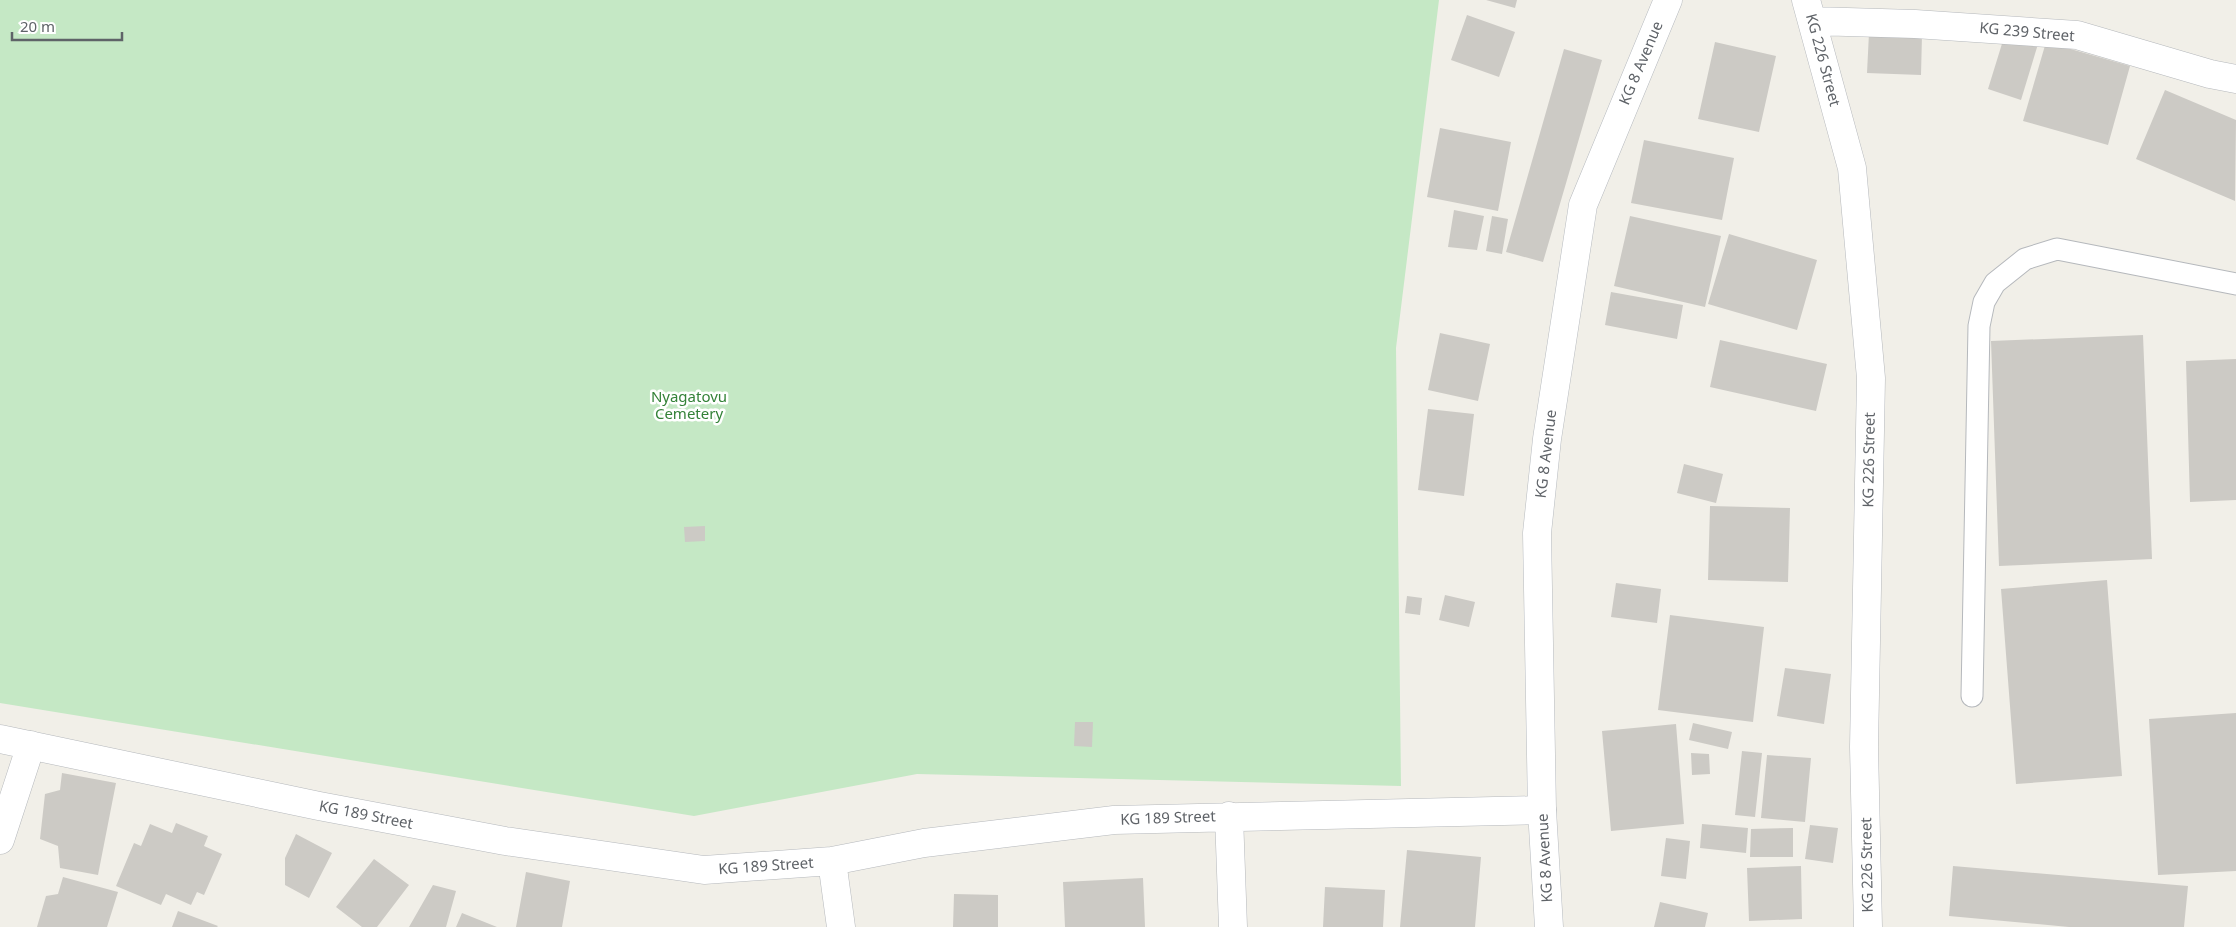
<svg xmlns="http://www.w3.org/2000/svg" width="2236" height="927" font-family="'Noto Sans',sans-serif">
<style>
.green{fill:#c5e8c5}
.building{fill:#cccac5}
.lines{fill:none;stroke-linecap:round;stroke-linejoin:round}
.lane-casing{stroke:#b5b8bc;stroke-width:23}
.street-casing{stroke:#b5b8bc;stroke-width:29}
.secondary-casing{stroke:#b6babf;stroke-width:29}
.lane{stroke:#fff;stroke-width:21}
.street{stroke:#fff;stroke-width:28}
.secondary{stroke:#fff;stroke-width:28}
.labels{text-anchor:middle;stroke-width:5;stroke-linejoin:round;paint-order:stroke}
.street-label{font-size:15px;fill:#5f6368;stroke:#fff}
.park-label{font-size:15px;fill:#348238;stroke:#fff}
</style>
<rect width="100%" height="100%" fill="#f1efe8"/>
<path class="green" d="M0,0h1439l-43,348 5,438 -484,-12 -223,42 -694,-113z"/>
<path class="building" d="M1486,0h31l-2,8z
M1467,15l48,17 -16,45 -48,-17z
M1869,33l53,2 -1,40 -54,-2z
M2005,34l33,10 -17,56 -33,-11z
M1715,42l61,14 -17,76 -61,-13z
M2046,42l84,24 -22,79 -85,-24z
M1564,49l38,11 -59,202 -37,-10z
M2165,90l71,30 -1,81 -99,-42z
M1440,128l71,14 -13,69 -71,-14z
M1644,140l90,18 -12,62 -91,-17z
M1454,210l30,6 -7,34 -29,-3z
M1492,216l16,3 -6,35 -16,-3z
M1630,216l91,20 -16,71 -91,-21z
M1729,234l88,26 -20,70 -89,-26z
M1611,292l72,13 -6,34 -72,-14z
M1440,333l50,11 -12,57 -50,-11z
M2143,335l9,224 -153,7 -8,-225z
M1720,340l107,24 -11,47 -106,-24z
M2236,359v141l-46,2 -4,-141z
M1428,409l46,5 -10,82 -46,-6z
M1684,464l39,10 -7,29 -39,-10z
M1710,506l80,2 -2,74 -80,-2z
M705,526v15l-20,1 -1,-15z
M2107,580l15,196 -106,8 -15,-195z
M1616,583l45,6 -4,34 -46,-6z
M1445,595l30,7 -6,25 -30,-7z
M1407,596l15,2 -2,17 -15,-2z
M1670,615l94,12 -11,95 -95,-12z
M1785,668l46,6 -7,50 -47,-8z
M2236,713v158l-78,4 -9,-156z
M1075,722h18l-1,25 -18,-1z
M1693,723l39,9 -4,17 -39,-9z
M1676,724l8,100 -73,7 -9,-100z
M1742,751l20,2 -7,64 -20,-2z
M1691,753l18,1 1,20 -18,1z
M1767,755l44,3 -6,64 -44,-4z
M62,773l54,10 -18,92 -38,-7 -2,-22 -18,-7 5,-45 15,-4z
M176,823l32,13 -4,10 18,8 -18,41 -7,-3 -6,13 -25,-11 -5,11 -45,-19 18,-43 7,3 9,-22 22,9z
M1702,824l46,4 -2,25 -46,-5z
M1810,825l28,3 -5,35 -28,-4z
M1793,828v29h-43l1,-28z
M296,834l36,19 -23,45 -24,-13v-27z
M1666,838l24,3 -4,38 -25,-3z
M1407,850l74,7 -6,70h-75z
M374,859l35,26 -32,42h-15l-26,-20z
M1801,866l1,53 -53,2 -2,-53z
M1953,866l235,20 -4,41h-115l-120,-11z
M526,872l44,9 -8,46h-46z
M63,877l55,15 -11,35h-70l9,-31 12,-2z
M1143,878l2,49h-80l-2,-45z
M433,885l23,6 -10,36h-37z
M1325,887l60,3 -2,37h-60z
M954,894l44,1v32h-45z
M1660,902l48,11 -3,14h-51z
M178,911l40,15 -1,1h-45z
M462,913l35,14h-41z"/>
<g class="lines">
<defs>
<path id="lane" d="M1972,696l7,-370 5,-24 11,-19 30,-24 32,-10 179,35"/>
<path id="street" d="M1806,0l46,168 19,210 -7,369 4,180
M1813,21l102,3 162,11 133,39 26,5
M0,739l319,67 186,35 199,29 128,-9 92,-18 190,-23 428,-10
M1229,816l4,111
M0,840l31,-95
M832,861l9,66"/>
<path id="secondary" d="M1549,927l-7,-117 -5,-277 10,-94 36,-234 85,-205"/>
</defs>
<use href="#lane" class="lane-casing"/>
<use href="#street" class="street-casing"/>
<use href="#secondary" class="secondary-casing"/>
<use href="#lane" class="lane"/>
<use href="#street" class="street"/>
<use href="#secondary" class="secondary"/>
</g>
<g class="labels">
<g class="street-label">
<text transform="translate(2027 32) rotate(5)" y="5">KG 239 Street</text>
<text transform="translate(1823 60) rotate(75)" y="5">KG 226 Street</text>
<text transform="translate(1641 63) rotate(-67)" y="5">KG 8 Avenue</text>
<text transform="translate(1546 454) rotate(-83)" y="5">KG 8 Avenue</text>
<text transform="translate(1869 460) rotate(-89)" y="5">KG 226 Street</text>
<text transform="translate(366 815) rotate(11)" y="5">KG 189 Street</text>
<text transform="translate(1168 818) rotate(-2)" y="5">KG 189 Street</text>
<text transform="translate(1545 858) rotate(-93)" y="5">KG 8 Avenue</text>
<text transform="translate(1867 865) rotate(-91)" y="5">KG 226 Street</text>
<text transform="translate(766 866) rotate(-4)" y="5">KG 189 Street</text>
</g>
<g class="park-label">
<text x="689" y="402">Nyagatovu<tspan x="689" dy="17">Cemetery</tspan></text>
</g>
</g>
<path d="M12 32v8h110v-8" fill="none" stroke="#5f6368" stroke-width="2.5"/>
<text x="20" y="32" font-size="15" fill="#5f6368" stroke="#ffffff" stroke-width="4" paint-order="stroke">20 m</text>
</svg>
